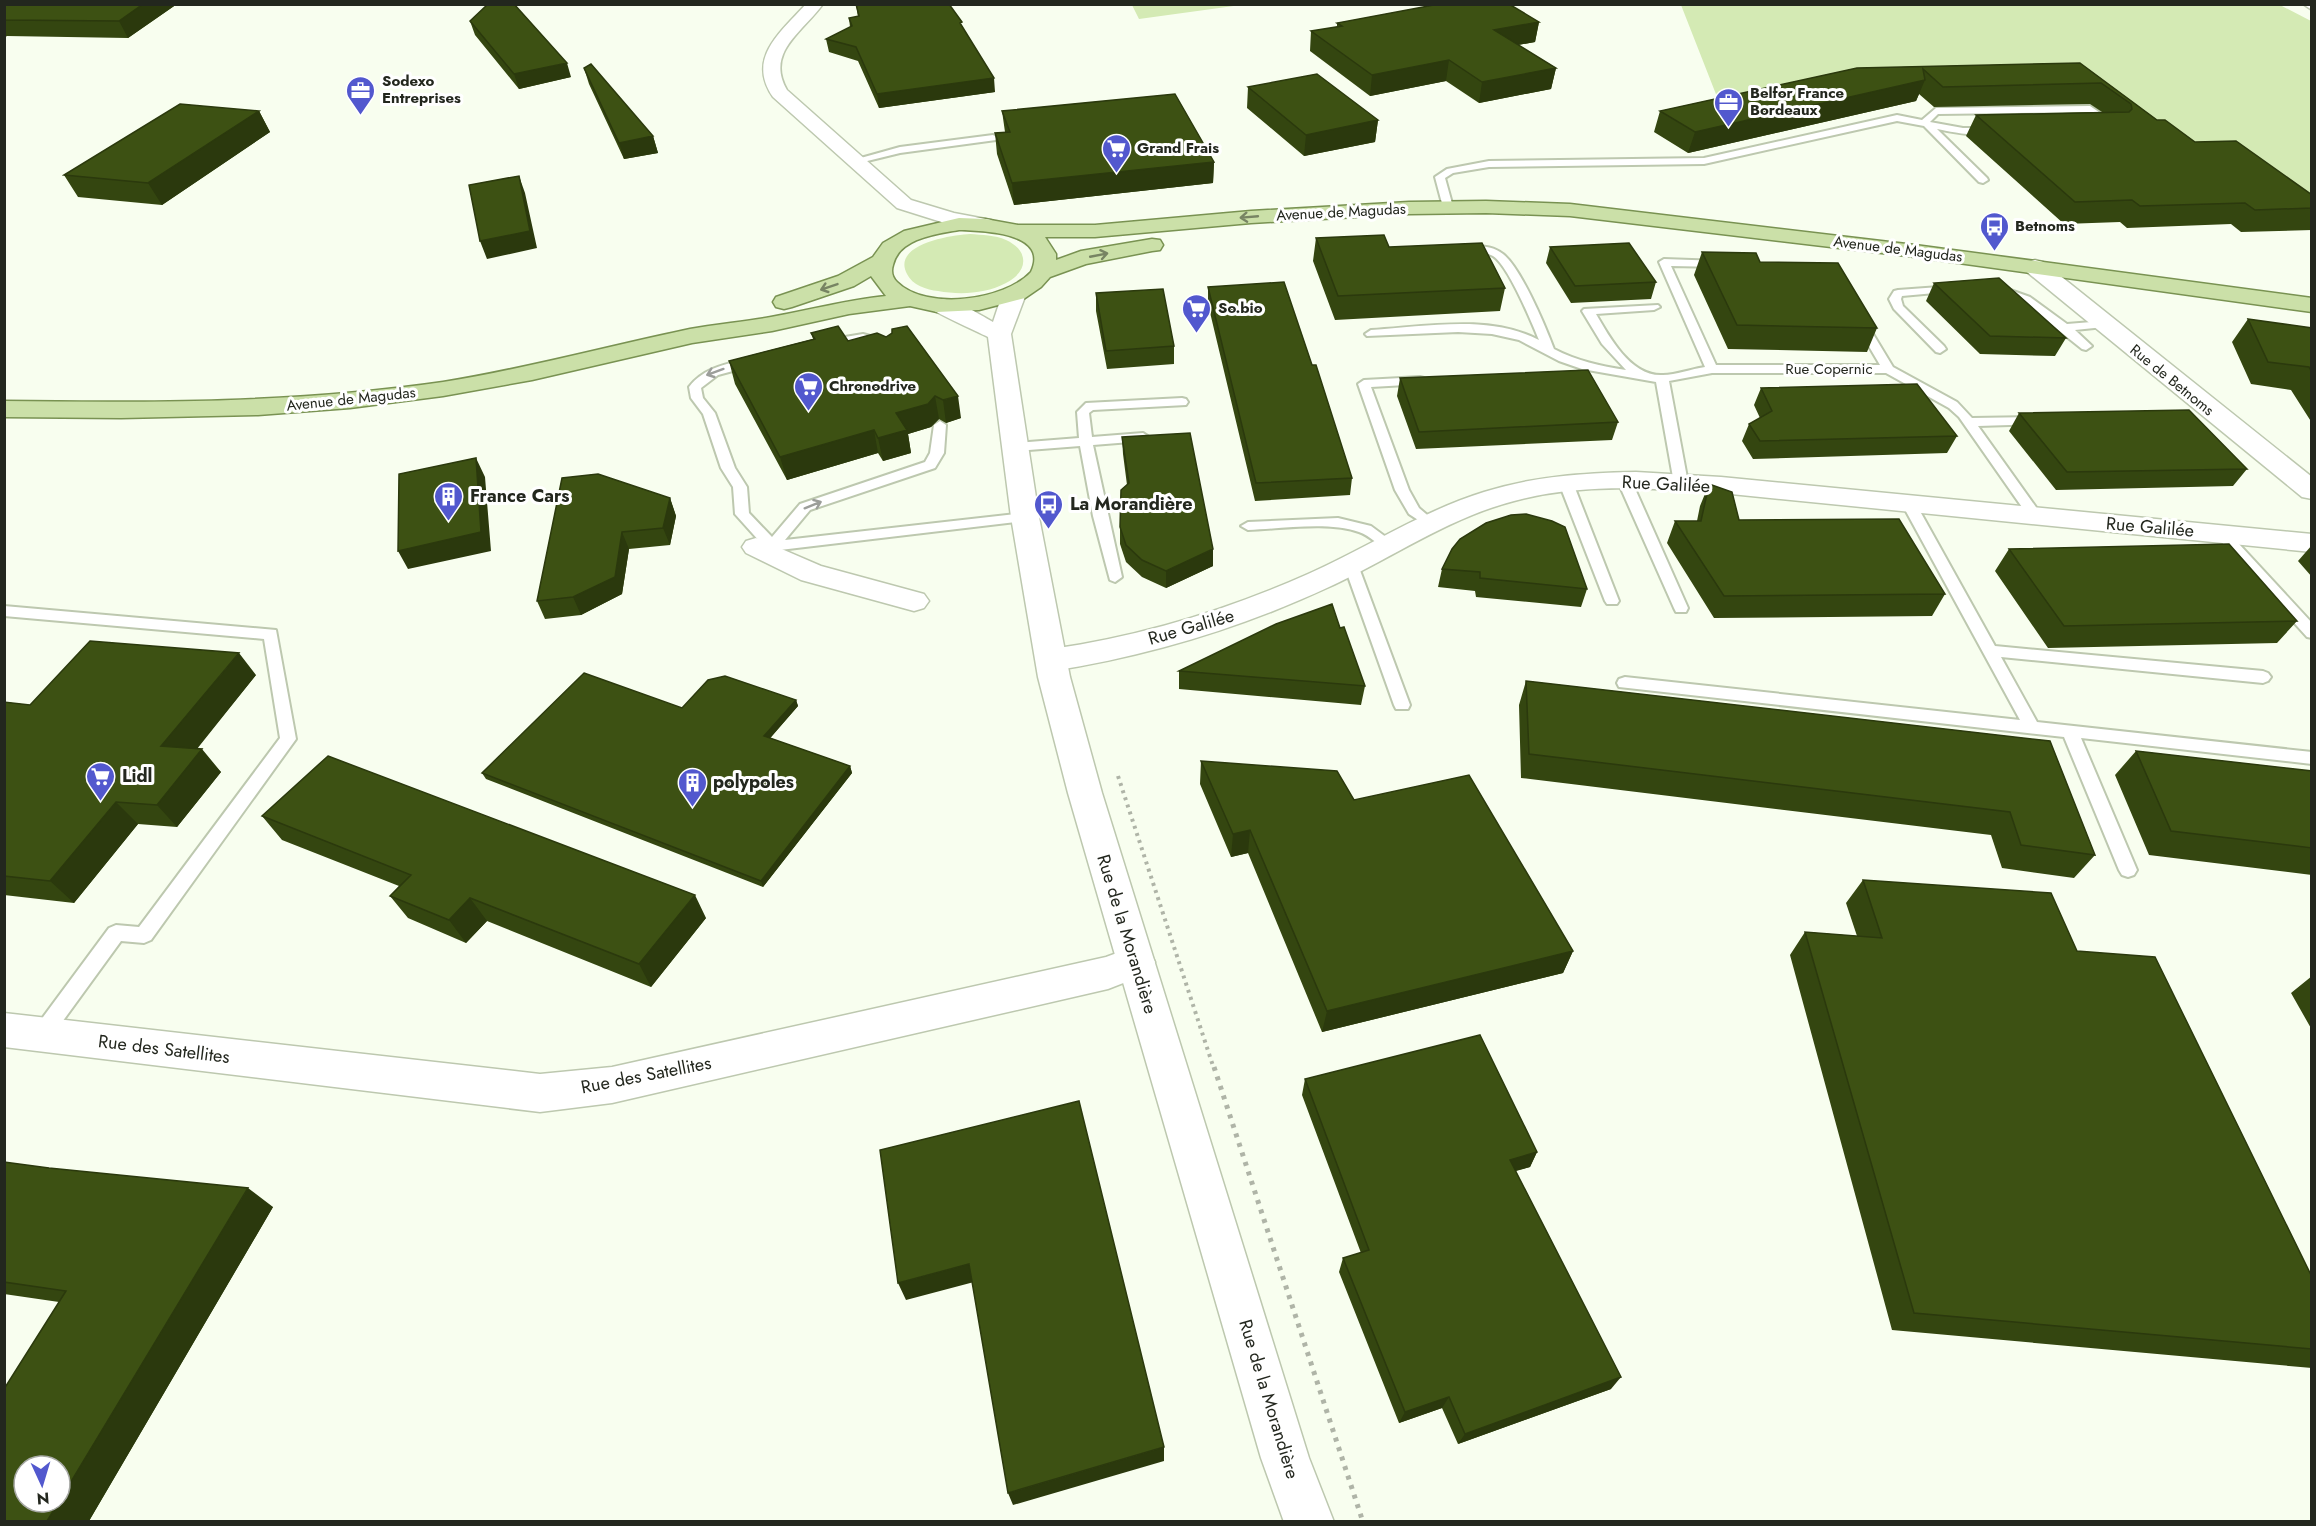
<svg xmlns="http://www.w3.org/2000/svg" width="2316" height="1526" font-family="Jost,sans-serif">
<style>
.green{fill:#d4eab4}
.lines{fill:none;stroke-linecap:round;stroke-linejoin:round}
.lane-casing{stroke:#bdc8af;stroke-width:4}
.street-casing{stroke:#bdc8af;stroke-width:3}
.secondary-casing{stroke:#bdc8af;stroke-width:3}
.primary-casing{stroke:#799252;stroke-width:3}
.path-far1{stroke:#afb4a7;stroke-width:4;stroke-dasharray:3 4.5;stroke-linecap:butt}
.path{stroke:#afb4a7;stroke-width:5;stroke-dasharray:4 6;stroke-linecap:butt}
.lane{fill:#fff;fill-rule:evenodd}
.street{fill:#fff;fill-rule:evenodd}
.secondary{fill:#fff;fill-rule:evenodd}
.primary{fill:#cbe0a8;fill-rule:evenodd}
.wall{fill:#344610}
.shaded-wall{fill:#2b390d}
.building{fill:#3d5113;stroke:#2b390d;stroke-width:1.5}
.oneway{stroke:#778463}
.oneway2{stroke:#9c9e9a}
.labels{text-anchor:middle;stroke-width:6;stroke-linejoin:round;paint-order:stroke}
.far-poi-label{font-size:15px;font-weight:bold;fill:#23271e;stroke:#fff;text-anchor:start}
.far-street-label{font-size:15px;fill:#23271e;stroke:#fff}
.street-label{font-size:18px;fill:#23271e;stroke:#fff}
.poi-label{font-size:18px;font-weight:bold;fill:#23271e;stroke:#fff;text-anchor:start}
</style>
<rect width="100%" height="100%" fill="#f8feef"/>
<path class="green" d="M1132,5h109l-102,14z
M1681,5h599l31,16v201l-119,-66 -131,-81 -340,32z
M970,234c12,1 25,1 36,6 24,11 22,32 0,43 -21,11 -46,12 -68,8 -11,-1 -26,-6 -31,-17 -16,-30 45,-39 63,-40z"/>
<g class="lines">
<defs>
<path id="lane" d="M2090,106l25,17v4h-6l-21,-15 -150,2 -8,8 33,6h28l5,3c-13,8 -44,1 -59,-2l50,49 1,2 -5,3 -4,-1 -55,-56 -27,-5 -193,43 -215,3 -36,6 -8,5 8,29 -5,3 -5,-3 -8,-30 12,-8 42,-8 215,-3 193,-43 25,5 14,-12z
M993,135l5,3 -2,2 -96,13 -45,11 -5,-3 50,-14z
M1464,246c12,0 26,-1 36,6 19,10 46,76 54,97 23,12 46,17 72,21l-24,-26 -20,-33 2,-2 74,-4 2,2 -6,3 -58,4c14,24 35,63 67,61 13,0 28,-6 42,-8l-46,-105 5,-3 56,2 5,3 -5,3 -49,-1 45,99h164l-26,-44 6,-3 4,1 29,48 64,35 15,16 70,-1 2,3 -6,4 -60,2 65,91 -2,3h-10l-72,-103 -10,-9 -63,-35h-174l-43,8 19,102 -7,4 -7,-4 -18,-101 -74,-13 -23,-8 -40,-21 -27,-6 -34,-2 -91,4 -2,-2 6,-4c54,-3 118,-16 168,10 -7,-17 -31,-75 -46,-84 -10,-6 -22,-3 -33,-5l-1,-2z
M1953,286l6,3 -2,2 -55,5 -1,3 2,7 41,40 2,3 -6,4 -4,-1 -42,-43 -5,-10 5,-8 4,-1z
M1999,286l31,11 37,27 37,-3 6,3 -6,3 -29,3 17,16 -6,4 -4,-1 -60,-48 -27,-10 -2,-2z
M863,334l18,5 8,8 -6,4 -20,-10 -38,7 -6,-4 2,-3z
M751,358l4,1v6l-37,10 -17,13 2,10 12,15 20,55 12,19 2,26 23,24 28,-33 125,-42 5,-9 4,-28 6,-4 6,4 -2,28 -9,15 -125,42 -25,30 240,-27 7,4 -7,4 -262,31 -5,-2 -2,-3 5,-4 -26,-29 -2,-27 -12,-19 -18,-54 -12,-16 -2,-11c15,-20 39,-23 62,-29z
M1420,377l4,1v6l-53,3 38,103 10,18 20,17 -7,4 -23,-15 -14,-24 -37,-106 6,-4z
M1182,398l4,1 2,3 -2,3 -93,5 -4,3 3,24 51,-4 6,4 -6,4 -50,4 29,132 -7,5 -5,-2 -17,-64 -13,-70 -65,5 -6,-4 6,-4 64,-5 -2,-26 9,-9z
M1625,478l7,4 56,126 -2,4h-10l-2,-4 -56,-126z
M1566,479l7,4 46,118 -2,3h-10l-2,-3 -46,-118z
M1909,500l7,4 79,142 268,25 5,2 3,4 -3,4 -5,2 -262,-26 36,65 275,30v12l-231,-26 56,132 -3,5 -6,2 -6,-2 -3,-5 -55,-133 -445,-50 -2,-4 2,-4 6,-2 395,43 -118,-216z
M1338,518l33,8 27,20 -7,5c-12,-4 -20,-15 -32,-19 -31,-11 -78,-3 -111,-2l-7,-4 7,-4z
M2222,530l5,1 85,92v15l-5,-1 -90,-100 -2,-3z
M1351,560l7,5 52,140 -2,4h-12l-2,-4 -50,-140z
M4,606l272,24 20,109 -145,201 -7,3 -23,-2 -72,99 -7,3 -7,-3 -3,-6 3,-6 74,-100 7,-3 23,2 141,-189 -16,-99 -260,-23z"/>
<path id="street" d="M2303,4h9v6z
M2035,260l8,2 269,215v22l-10,-2 -275,-225 -3,-5 3,-5z
M1636,472l85,5 591,57v18l-591,-59c-68,-5 -140,-10 -207,8 -66,17 -124,58 -185,86 -88,41 -181,69 -277,84l-11,-3 -4,-8 4,-8 11,-3c89,-13 173,-38 256,-75 59,-26 114,-63 176,-82 50,-16 101,-19 152,-20z
M756,538l65,28 103,28 5,7 -5,7 -10,3 -113,-31 -55,-27 -4,-6 4,-6z
M1136,946l13,5 6,11 -6,11 -41,16 -496,114 -72,9 -536,-65v-34l536,61 72,-7 494,-110z"/>
<path id="secondary" d="M806,4h17c-20,28 -58,48 -36,86l124,110 43,13 37,7 3,4 -3,4 -7,2 -33,-5 -54,-17 -124,-111c-27,-39 8,-65 33,-93z
M1015,287l8,2 3,5 -15,40 28,183 31,160 32,116 207,665 25,64h-50l-23,-64 -193,-665 -30,-116 -27,-160 -23,-180c-10,-5 -59,-27 -62,-32l3,-5c21,-5 46,12 64,22l6,-18 8,-15z"/>
<path id="primary" d="M1486,201l84,3 345,41 397,53v14l-397,-55 -345,-41 -84,-3 -77,1 -158,9 -156,14h-50l11,17v6l25,-9 71,-12 8,1 3,5 -3,5 -8,1 -66,13 -36,13 -9,10 -16,11 -46,12 -42,2 -27,-6 -61,8 -77,17 -80,12 -160,37 -89,16 -93,12 -92,7 -137,3 -117,-1v-16c147,2 293,2 439,-19 83,-13 165,-36 247,-53 27,-5 54,-7 81,-12 39,-7 76,-17 115,-21l-15,-20 -17,10 -62,21 -8,2 -8,-2 -3,-5 3,-5 62,-21 35,-19 10,-14 21,-12 55,-13 26,1 33,6h77l156,-14 158,-9zM959,230c24,1 91,2 72,42 -27,29 -105,39 -134,10 -5,-5 -6,-11 -4,-17 6,-27 44,-31 66,-35z"/>
</defs>
<use href="#lane" class="lane-casing"/>
<use href="#street" class="street-casing"/>
<use href="#secondary" class="secondary-casing"/>
<use href="#primary" class="primary-casing"/>
<path class="path-far1" d="M1118,776l96,293"/>
<path class="path" d="M1214,1067l149,455"/>
<use href="#lane" class="lane"/>
<use href="#street" class="street"/>
<use href="#secondary" class="secondary"/>
<use href="#primary" class="primary"/>
</g>
<path class="wall" d="M4,4h173l-49,34 -121,-2 -3,2z
M856,4h93l13,23 33,65 -116,16 -21,-47 -29,-9 -3,-13 24,-12 -1,-9 9,-1z
M470,21l101,56 -52,12 -44,-54z
M1539,22l-4,20 -17,3 38,23 -5,21 -72,14 -33,-22 -76,15 -60,-45 1,-20 26,-4v-4z
M2080,63l77,57 38,22 117,53v35l-71,2 -10,-8 -104,4 -7,-6 -56,2 -98,-88 10,-21 126,-3 -12,-8 -156,3 -15,-13 -3,7 -228,52 -34,-21 6,-21 197,-43z
M584,68l69,68 5,17 -34,6 -35,-75z
M1248,87l130,33 -3,22 -71,14 -57,-48z
M259,111l11,21 -108,73 -84,-8 -14,-22z
M1002,111l212,51 -1,21 -199,22 -17,-51 -2,-21 10,-1z
M1316,238l73,9 116,41 -5,23 -165,9 -22,-59z
M1550,247l106,35 -5,17 -80,4 -25,-40z
M1702,252l58,10 117,66 -10,24 -139,-3 -34,-74z
M1934,283l132,55 -11,18 -75,-2 -54,-53z
M1208,287l104,78 40,113 -2,17 -95,6 -47,-197z
M1096,293l78,53v18l-67,5 -11,-58z
M2248,319l64,9v95l-21,-33 -40,-6 -19,-42z
M811,333l37,8 38,-4 75,81 -15,5 -7,-4 -8,8 -23,7 3,19 -28,8 -5,-8 -91,27 -52,-96 -6,-23 84,-22z
M1400,378l218,44 -6,18 -196,9 -19,-53z
M1761,388l196,48 -10,17 -194,6 -11,-18 7,-17 11,-6 -6,-13z
M2019,413l228,56 -14,17 -177,4 -47,-59z
M1122,437l91,129 -47,22 -24,-11 -16,-15 -6,-18v-17l7,-42 -4,-31z
M562,478l108,20 6,18 -6,29 -41,4 -7,45 -41,21 -36,4 -8,-18z
M1709,484l30,36 206,74 -13,22 -218,2 -47,-75 8,-22h22l3,-15z
M2312,545v32l-14,-16z
M1452,549l135,40 -6,18 -105,-10 -1,-6 -37,-4 4,-18z
M2009,549l288,72 -20,22 -229,5 -53,-77z
M1340,628l25,58 -4,19 -182,-16v-18z
M256,675l-60,74 25,23 -44,55 -39,-3 -64,79 -70,-8v-193l26,3z
M1526,681l524,60 45,114 -21,23 -72,-10 -11,-33 -470,-57 -2,-73z
M796,700l2,6 -28,32 80,28 2,7 -89,114 -277,-108 -4,-6 200,-65z
M2136,751l176,20v104l-163,-20 -34,-80z
M1201,761l153,39 219,151 -10,22 -241,59 -74,-179 -17,4 -31,-73z
M262,816l444,102 -55,69 -164,-66 -21,22 -58,-25 -18,-22 9,-10 -117,-46z
M1863,880l214,71 235,326v91l-420,-38 -102,-375 15,-23 52,4 -11,-33z
M2312,976v54l-21,-37z
M1305,1079l232,73 -7,15 -14,4 95,218 -153,55 -16,-36 -43,15 -60,-151 4,-14 18,-5 -59,-158z
M4,1162l269,45 -184,314h-85l55,-219 -55,-8z"/>
<path class="shaded-wall" d="M143,4h34l-49,34 -9,-17z
M1539,22l-4,20 -45,8 4,-20z
M1449,60l-3,21 -76,15 2,-21z
M567,63l4,14 -52,12 -5,-15z
M1556,68l-5,21 -72,14 3,-21z
M994,78l1,14 -116,16 -2,-14z
M1925,80l-9,21 -228,52 7,-21z
M259,111l11,21 -108,73 -14,-22z
M1378,120l-3,22 -71,14 2,-21z
M653,136l5,17 -34,6 -5,-16z
M1214,162l-1,21 -199,22 -2,-22z
M519,176l6,17 12,55 -50,11 -7,-18z
M935,396l4,23 -8,8 -23,7 3,19 -28,8 -5,-23 18,-25z
M958,396l3,22 -15,5 -3,-23z
M874,430l4,23 -91,27 -7,-23z
M476,458l9,19 6,74 -83,18 -10,-18z
M670,498l6,18 -6,29 -7,-17z
M622,532l7,17 -7,45 -41,21 -8,-18z
M1213,549v17l-47,22v-17z
M239,653l17,22 -75,94 -20,-23z
M796,700l2,6 -32,37 -2,-7z
M202,749l19,23 -44,55 -20,-22z
M850,766l2,7 -89,114 -2,-6z
M116,802l22,22 -64,79 -24,-22z
M1250,830l-2,23 -17,4 2,-23z
M695,895l11,23 -55,69 -12,-23z
M470,898l17,23 -21,22 -17,-23z
M1573,951l-10,22 -241,59 5,-21z
M1537,1152l-7,15 -27,7 7,-14z
M248,1188l25,19 -184,314h-42l12,-19h1v-2z
M969,1264l5,18 -68,18 -8,-17z
M1621,1377l-10,12 -153,55 7,-10z
M1449,1397l-7,11 -43,15 6,-11z
M1164,1447v14l-151,44 -5,-12z"/>
<path class="building" d="M4,4h139l-24,17 -115,-1z
M488,4h26l53,59 -53,11 -44,-53z
M856,4h93l13,18 -2,1 34,55 -117,16 -21,-47 -30,-8 26,-13 -3,-8 10,-2z
M1439,4h70l30,18 -45,8 62,38 -74,14 -33,-22 -77,15 -61,-44 31,-5 -5,-3z
M2080,63l77,57h8l30,22 41,-1 76,54v13l-57,2 -10,-7 -105,3 -8,-6 -57,2 -99,-87 153,-3 3,-3 -1,-5 -30,-21 -158,4 -20,-18 2,11 -230,52 -35,-21 197,-43z
M591,64l62,72 -34,7 -35,-75z
M1317,74l61,46 -72,15 -58,-48z
M1175,94l39,68 -202,21 -17,-50 15,-1 -8,-21z
M180,104l79,7 -111,72 -84,-8z
M519,176l11,55 -50,10 -11,-56z
M1384,235l5,12 93,-4 23,45 -167,8 -22,-58z
M1629,243l27,39 -81,4 -25,-39z
M1702,252l54,1 4,9 78,1 39,65 -140,-3z
M1999,278l67,60 -76,-2 -56,-53z
M1284,282l28,83h4l36,113 -96,5 -48,-196z
M1163,289l11,57 -68,5 -10,-58z
M2248,319l64,9v44l-3,-5 -41,-5z
M838,326l10,15 29,-8 9,4 6,-4v-4l15,-3 51,70 -15,4 -8,-4 -7,8 -32,9 11,17 -29,8 -4,-8 -94,27 -51,-96 86,-22 -4,-6z
M1588,370l30,52 -199,10 -19,-54z
M1917,384l40,52 -197,5 -11,-17 23,-13 -11,-23z
M2189,410l58,59 -180,3 -48,-59z
M1190,433l23,116 -47,22 -24,-11 -16,-15 -6,-18 1,-37 8,-7 -7,-46z
M476,458l5,74 -83,19 1,-77z
M598,474l72,24 -7,30 -41,4 -7,45 -42,20 -36,4 25,-123z
M1709,484l23,8 7,28 160,-1 46,75 -221,2 -49,-75h26z
M1526,514l26,7 13,6 22,62 -107,-11v-6l-38,-3 10,-20 8,-10 26,-16 25,-8z
M2229,544l68,77 -233,5 -55,-77z
M1332,604l8,24 4,-1 21,59 -186,-15 97,-47z
M90,641l149,12 -78,93 41,3 -45,56 -41,-3 -66,79 -46,-5v-174l26,3z
M584,673l98,35 26,-28 17,-4 71,24 -32,36 86,30 -89,115 -279,-108z
M1526,681l524,60 45,114 -74,-10 -11,-33 -481,-58z
M2136,751l176,20v77l-141,-17z
M328,756l367,139 -56,69 -169,-66 -21,22 -59,-24 21,-21 -149,-59z
M1201,761l136,10 17,29 115,-25 104,176 -246,60 -77,-181 -17,4z
M1863,880l188,13 26,58 78,6 157,320v72l-398,-36 -109,-381 77,6z
M1480,1035l57,117 -27,8 111,217 -156,57 -16,-37 -44,15 -62,-154 26,-8 -64,-171z
M1079,1101l85,346 -156,46 -39,-229 -71,19 -18,-133z
M4,1162l45,6 199,20 -188,312v-34h-36v36h35l-12,19h-43v-132l62,-98 -62,-9z"/>
<defs><path id="oneway-shaft" d="M-6 0H5M1.5-3L5.5 0L1.5 3" fill="none" stroke-width="1.6" stroke-linecap="round" stroke-linejoin="round" transform="scale(1.5)"/></defs>
<g class="oneway">
<use href="#oneway-shaft" transform="translate(1249 217) rotate(175)"/>
<use href="#oneway-shaft" transform="translate(1099 255) rotate(-11)"/>
<use href="#oneway-shaft" transform="translate(829 287) rotate(161)"/>
</g>
<g class="oneway2">
<use href="#oneway-shaft" transform="translate(715 372) rotate(160)"/>
<use href="#oneway-shaft" transform="translate(813 505) rotate(-22)"/>
</g>
<defs>
<symbol id="office-pin" viewBox="-11 -11 22 30"><path d="M0 17L-7.5 6A9.5 9.5 0 1 1 7.5 6Z" fill="#5258ce" stroke="#fff"/><path d="M-6-3h4V-5.5h4V-3h4V5H-6ZM-1-4.5V-3h2v-1.5ZM-6 0V1H6V0Z" fill="#fff"/></symbol>
<symbol id="supermarket-pin" viewBox="-11 -11 22 30"><path d="M0 17L-7.5 6A9.5 9.5 0 1 1 7.5 6Z" fill="#5258ce" stroke="#fff"/><path d="M-6-5.5h2.5l.6 2H6L4.5 2H-2.5L-4.4-4H-6ZM-1.5 3.2a1.3 1.3 0 1 0 .1 0ZM3 3.2a1.3 1.3 0 1 0 .1 0Z" fill="#fff"/></symbol>
<symbol id="bus-pin" viewBox="-11 -11 22 30"><path d="M0 17L-7.5 6A9.5 9.5 0 1 1 7.5 6Z" fill="#5258ce" stroke="#fff"/><path d="M-5-6H5V4H4V6H2V4H-2V6H-4V4H-5ZM-3.5-4V0h7V-4ZM-3.5 1.2v1.5H-2V1.2ZM2 1.2v1.5H3.5V1.2Z" fill="#fff"/></symbol>
<symbol id="building-pin" viewBox="-11 -11 22 30"><path d="M0 17L-7.5 6A9.5 9.5 0 1 1 7.5 6Z" fill="#5258ce" stroke="#fff"/><path d="M-4-6H4V6H1V3H-1V6H-4ZM-2.5-4.3h1.7v1.8h-1.7ZM.8-4.3h1.7v1.8H.8ZM-2.5-1h1.7V.8h-1.7ZM.8-1h1.7V.8H.8Z" fill="#fff"/></symbol>
</defs>
<g fill-rule="evenodd">
<use href="#office-pin" x="344" y="74" width="33" height="45"/>
<use href="#office-pin" x="1712" y="86" width="33" height="45"/>
<use href="#supermarket-pin" x="1100" y="132" width="33" height="45"/>
<use href="#bus-pin" x="1978" y="210" width="33" height="45"/>
<use href="#supermarket-pin" x="1180" y="292" width="33" height="45"/>
<use href="#supermarket-pin" x="792" y="370" width="33" height="45"/>
<use href="#building-pin" x="432" y="480" width="33" height="45"/>
<use href="#bus-pin" x="1032" y="488" width="33" height="45"/>
<use href="#supermarket-pin" x="84" y="760" width="33" height="45"/>
<use href="#building-pin" x="676" y="766" width="33" height="45"/>
</g>
<g class="labels">
<g class="far-poi-label">
<text x="382" y="86">Sodexo<tspan x="382" dy="17">Entreprises</tspan></text>
<text x="1750" y="98">Belfor France<tspan x="1750" dy="17">Bordeaux</tspan></text>
<text x="1137" y="153">Grand Frais</text>
<text x="2015" y="231">Betnoms</text>
<text x="1218" y="313">So.bio</text>
<text x="829" y="391">Chronodrive</text>
</g>
<g class="far-street-label">
<text transform="translate(1341 212) rotate(-3)" y="5">Avenue de Magudas</text>
<text transform="translate(1898 249) rotate(7)" y="5">Avenue de Magudas</text>
<text x="1829" y="374">Rue Copernic</text>
<text transform="translate(2172 380) rotate(39)" y="5">Rue de Betnoms</text>
<text transform="translate(351 399) rotate(-6)" y="5">Avenue de Magudas</text>
</g>
<g class="street-label">
<text transform="translate(1666 484) rotate(3)" y="6">Rue Galilée</text>
<text transform="translate(2150 527) rotate(5)" y="6">Rue Galilée</text>
<text transform="translate(1191 627) rotate(-16)" y="6">Rue Galilée</text>
<text transform="translate(1127 934) rotate(73)" y="6">Rue de la Morandière</text>
<text transform="translate(164 1049) rotate(7)" y="6">Rue des Satellites</text>
<text transform="translate(646 1075) rotate(-11)" y="6">Rue des Satellites</text>
<text transform="translate(1269 1399) rotate(73)" y="6">Rue de la Morandière</text>
</g>
<g class="poi-label">
<text x="470" y="502">France Cars</text>
<text x="1070" y="510">La Morandière</text>
<text x="122" y="782">Lidl</text>
<text x="713" y="788">polypoles</text>
</g>
</g>
<rect width="2316" height="1526" fill="none" stroke="#23271e" stroke-width="12"/>
<g transform="translate(42 1484) rotate(176)"><circle r="28" fill="#ffffff" stroke="#a7a9a5" stroke-width="1.5"/>
<path d="M0-4.5L10 22L0 15L-10 22Z" fill="#5258ce"/>
<text y="-9" font-size="16" font-weight="bold" text-anchor="middle" fill="#23271e">N</text>
</g>
</svg>
